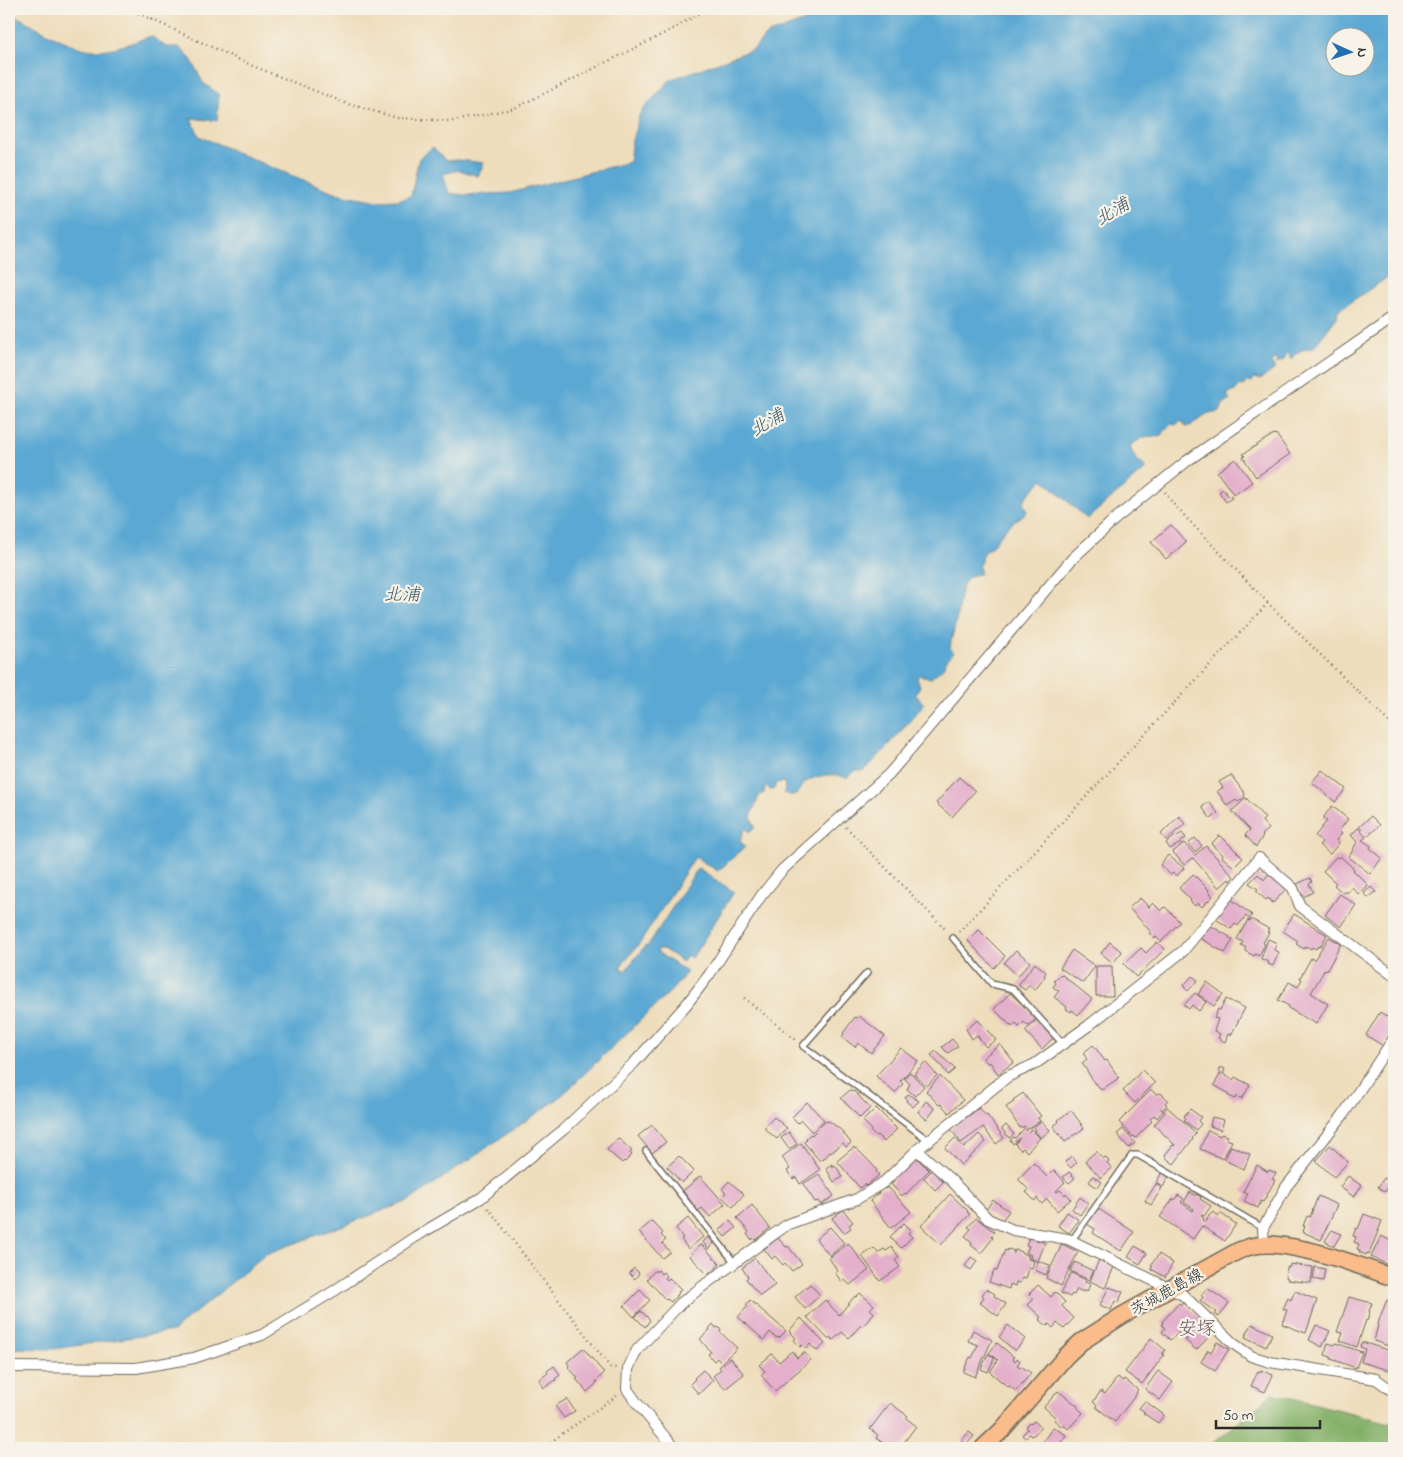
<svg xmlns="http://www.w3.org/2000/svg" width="1403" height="1457" font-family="'Indie Flower','Klee One',sans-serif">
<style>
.forest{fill:#83b068;stroke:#576e4a}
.water{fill:#5aa8d3;stroke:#426a7f;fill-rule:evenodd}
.building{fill:#e3afca}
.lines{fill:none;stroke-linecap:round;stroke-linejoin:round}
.lane-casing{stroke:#6f695d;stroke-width:8}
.street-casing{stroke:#6f695d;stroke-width:12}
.primary-casing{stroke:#6f695d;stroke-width:19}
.path{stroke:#6f695d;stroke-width:2.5;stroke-dasharray:1 4;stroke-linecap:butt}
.lane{stroke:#fff;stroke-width:5}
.street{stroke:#fff;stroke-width:10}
.primary{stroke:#f9bc8a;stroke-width:16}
.labels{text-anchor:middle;stroke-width:4.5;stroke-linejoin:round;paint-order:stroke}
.street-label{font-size:16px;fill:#2b2b2b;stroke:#f7f3e8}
.water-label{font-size:18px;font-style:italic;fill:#3b5766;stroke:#f7f3e8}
.quarter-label{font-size:19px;fill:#6b5963;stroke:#f7f3e8}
</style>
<rect width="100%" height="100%" fill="#f7f3e8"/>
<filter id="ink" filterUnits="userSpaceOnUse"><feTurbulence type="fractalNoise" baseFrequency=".02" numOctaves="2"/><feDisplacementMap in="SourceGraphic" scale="10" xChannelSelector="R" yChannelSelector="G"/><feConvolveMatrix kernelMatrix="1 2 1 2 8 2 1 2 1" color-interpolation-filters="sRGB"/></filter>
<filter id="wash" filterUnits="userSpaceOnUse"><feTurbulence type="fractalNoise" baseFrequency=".0096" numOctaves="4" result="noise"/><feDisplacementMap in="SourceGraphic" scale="20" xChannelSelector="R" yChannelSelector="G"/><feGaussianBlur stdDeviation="1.12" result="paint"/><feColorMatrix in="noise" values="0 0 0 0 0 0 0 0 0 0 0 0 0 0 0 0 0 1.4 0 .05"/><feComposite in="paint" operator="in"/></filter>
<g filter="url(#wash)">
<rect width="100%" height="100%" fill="#edb"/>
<path class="forest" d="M1273,1393l121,31v24h-201l21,-5z"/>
<path class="water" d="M838,9h556v264l-57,38 1,5 -25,32c-10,1 -15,2 -22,11l-2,-6 -3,1 -2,6 -8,4 1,-5 -1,-1 -5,5 4,6 -15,11 -6,-2 -2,4 -4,-1 -5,5 -3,-1 -6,7h-3l-4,3 3,5 -7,4 -3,8c-5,1 -11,1 -15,4 -5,3 -5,5 -10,6l-3,3 -6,2 -4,-6 -7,4 -3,-1c-6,3 -8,12 -15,13 -2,0 -3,-1 -5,-1 -9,0 -15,5 -22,10 3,11 8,16 17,22l-60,51 -44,-40c-6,7 -18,17 -20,25l4,4v4l-21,16 -14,18 -7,5 -4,7v4l-3,4 2,3v5c-5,0 -11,2 -14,6 -8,11 -7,29 -10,42 -2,9 -5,17 -6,26l4,4 -8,9 -1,5 -14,12 -9,-1 -1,-3 -4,4 3,8 -5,8 9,10 -32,38 -28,29h-9c-12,12 -8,4 -21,4 -8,-1 -21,2 -28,7 -4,2 -7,9 -10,13h-6l-6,-2 1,-6 -1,-5 -8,1 -2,6 -4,1 -2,-3 -3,1 -1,5 -5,3 -8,20 4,12 -6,4 -4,-4 -5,12 5,7 -27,24 -23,-14 -55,86 -20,24 5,4 20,-25 2,1 51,-79 36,24 -42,66 -5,-3 -4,7 -20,-13h-5l-1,3 30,20 -15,18 -114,109 -149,102 -143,53 -93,77 -119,18 -45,-1v-1335c21,9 63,37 85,37 20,0 38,-7 57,-14l15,11h13l12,12 12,24 16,11 -2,27 -26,-3 8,18 76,33 65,25 39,7 19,-1 13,-4 8,-38 14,-11 13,14 11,-1 27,3 -6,13 -19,-6 -16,4 6,19 15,2 46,-2 119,-31 3,-22 8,-27 30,-33 84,-31 12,-14zM1336,38h30v30h-30z"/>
<g id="blocks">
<path class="building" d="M1274,434l1,1 1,-1 14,20 -34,23 -13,-20 2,-1 -2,-2z
M1235,459l17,23 -18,13 -17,-23z
M1223,489l6,8 2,-1 1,2 -6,4 -7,-10z
M1171,525l15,17 -20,17 -15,-17z
M1322,770l24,19 -11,13 -23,-20z
M1231,775l14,19 -1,1 1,2 -7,5 -2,-2 -9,6 -10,-15 6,-3 -4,-6z
M959,777l16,14 -23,26 -16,-14z
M1246,798l19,20 -3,3 7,8 -7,6 1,1 -7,11 -11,-12 5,-5 -18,-19z
M1209,802l9,11 -7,6 -9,-12z
M1332,806l16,13 -9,12 3,3 -6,6 3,3 -9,11 -11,-9 3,-3 -7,-6 12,-15 -4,-3z
M1179,816l6,8 -19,16 -5,-6z
M1371,816l9,9 -12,11 -9,-9z
M1358,828l8,9 -4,3 9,6 -1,2 12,10 -12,16 -21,-17 8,-15 -6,-7z
M1182,833l4,5 -6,4 1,1 -11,6 -4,-6 10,-8 1,1z
M1219,836h2l22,22 -9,9 -12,-10 1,-2 -12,-11z
M1195,838l7,8 -7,6 -7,-8z
M1184,843l11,12 11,-9 28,31 -4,4 -1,-2 -10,9 -26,-30 -9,7 -11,-13z
M1168,855l16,13 -7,8 -4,-3 -2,2 -11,-10z
M1340,856l14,13 -1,1 15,15 -9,10 -7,-8 -5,6 -2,-2 -2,2 -9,-8 2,-2 -13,-12 13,-14 2,1z
M1269,873l17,16 -13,14 -5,-5 -2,2 -10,-9 2,-2 -9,-6 9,-9 6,6z
M1193,874l16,16 -1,1 5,5 -11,11 -4,-4 -3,3 -5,-5 1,-1 -12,-12z
M1310,878l2,4 -3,2 4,8 -10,5 -6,-13z
M1371,887l5,5 -8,6 -4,-5z
M1340,894l16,11 -15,22 -16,-12z
M1140,898l9,9 4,-4 8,8 4,-4 15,15 -19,20 -5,-5 -2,1 -5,-5 2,-1 -22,-24z
M1231,899l21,16 -3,4 -3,-3 -8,10 -3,-2 -4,5 -15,-10z
M1294,914l33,21 -7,12 -1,-1 -3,3 -4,-2 -1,2 -5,-3 -2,3 -8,-5 2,-3 -15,-10z
M1251,919l18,10 -2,3h2l-6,11 2,1 -6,12 -4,-2 -1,2 -9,-5 1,-3 -5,-3 2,-3 -6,-3 11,-19 2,1z
M1208,924l22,13 -1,1 4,2 -8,13 -25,-15z
M979,930l26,26 -11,12 -26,-27z
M1329,937l12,7 -14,26 -2,-1 -14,24 17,11 -12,20 -28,-16 1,-2 -11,-6 11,-18 9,5 4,-8 -2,-1 11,-20 3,2z
M1268,939l9,4 -3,7 5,2 -6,14 -5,-2 1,-2 -8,-3z
M1110,942l12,10 -9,11 -12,-10z
M1157,942l8,7 -29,28 -12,-13 17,-16 5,5z
M1016,950l14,12 -12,14 -14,-13z
M1072,950l23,16 -12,17 -23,-15z
M1035,963l11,9 -2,4 1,1 -10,13 -6,-5 -4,5 -7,-5z
M1096,966h16l1,30h-17z
M1061,974l31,25 -14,16 -6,-5 -1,2 -5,-3 1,-2 -13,-10 5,-6 -6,-4 3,-4 -2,-2z
M1192,976l6,4 -10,11 -4,-4 1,-1 -1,-1z
M1207,982l16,12 -9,12 -16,-12z
M1010,993l25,23 -1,2 2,1 -8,7 -4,-4 -5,5 -4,-4 -3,4 -18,-18z
M1195,993l11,9 -7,9 -7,-6 -3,4 -5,-4z
M1226,999l19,9 -14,27 -3,-1 -3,8 -7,-4 2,-4 -6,-3 4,-12 -4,-1 4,-9 2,1z
M1380,1012l14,9v7l-11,18 -17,-11z
M859,1016l26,20 -14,17 -13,-10 -3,4 -13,-10 2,-3 -1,-1 12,-16 2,1z
M1038,1019l16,18 -12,12 -17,-18z
M978,1020l18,20 -10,7 -9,-12 -5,4 -6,-10z
M952,1039l6,7 -10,7 -6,-6z
M1000,1044l14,18 -16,12 -8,-12 -2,2 -5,-6z
M1093,1045l12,16 2,-1 12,18 -18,12 -5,-7 -1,1 -13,-21 5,-4 -4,-6z
M901,1048l17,13 -18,20 3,3 -8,9 -19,-17z
M936,1051l19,18 -7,6 -8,-11h-1l-8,-9z
M925,1062l12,13 -10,11 -13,-12z
M1221,1067l4,2 -2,5 10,6 2,-3 15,8 -8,14 -5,-3 -2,3 -8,-4 1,-2 -14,-8 7,-12 -2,-2z
M1142,1070l13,13 -20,20 -12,-12z
M910,1072l14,14 -9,10 -8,-7 3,-5 -6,-6z
M940,1076l23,24 -14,13 -8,-9 -2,1 -13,-14z
M850,1090l3,2 1,-1 16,17 -10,10 -19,-20z
M1151,1090l6,5 2,-2 3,1 6,6 -3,3 2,2 -5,5 -2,-2 3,3 -6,7 -3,-3 -4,4 2,2 -16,17 -2,-2 -1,1 -14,-15z
M1023,1093l18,23 -3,2 2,3 -14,9 2,2 3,-3 9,9 -13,14 -4,-4 -2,2 -6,-6 5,-6 -7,6 -3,-4 4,-3 1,1 10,-10 -1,-2 -4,2 -14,-21 8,-5 -1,-2z
M908,1094l11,7 -6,6 -7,-6 1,-1 -2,-2z
M926,1101l9,8 -7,9 -2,1 -8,-7z
M807,1102l17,18 -12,12 -11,-12 -3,3 -6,-6z
M1167,1107l24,21 -1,1 6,5 -4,4 1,1 -19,25 -9,-7 1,-1 -1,-1 8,-10 1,1 1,-1 -21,-20 11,-13 -1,-1z
M876,1108l21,21 -13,13 -7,-7 -2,1 -5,-5 1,-2 -8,-8z
M979,1108l7,8 1,-1 17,23 -8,6 -13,-17 -22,16 -10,-14z
M1190,1109l11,8 -3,4 3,3 -5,6 -12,-10 2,-2 -2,-2z
M1071,1110l13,18 -19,14 -12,-16 6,-4 -1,-2z
M774,1117l13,11 -10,11 -13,-11z
M1212,1117l12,3 -3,10 -11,-4z
M826,1121l1,1 2,-1 12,9 10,13 -5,4 -3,-4 -12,10 -1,-1 -7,8 -1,-1 -2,2 -16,-19 3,-3 -1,-1 5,-4 1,1z
M1041,1121l9,9 -9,8 -6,-7 1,-1 -2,-3z
M652,1125l14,17 -14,11 -14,-17z
M1006,1125l8,9 -5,4 -7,-9z
M1123,1129l12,14 -6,5 -12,-14z
M1208,1130l12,6 1,-2 7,2 -2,3 6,2 -9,18 -23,-10z
M789,1132l8,12 -8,5 -8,-11z
M979,1134l7,8 -25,23 -16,-17 10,-10 9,10z
M618,1138l14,13 -2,2 2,2 -7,7 -1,-1 -2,2 -15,-13z
M801,1143l19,27 -20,14 -4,-7 -3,2 -6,-8 3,-2 -8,-12z
M1330,1145l18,17 -14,15 -18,-16z
M1231,1146l19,8 -6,15 -16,-7 1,-1 -4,-2z
M854,1147l1,2 1,-1 14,14 7,8 -1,2 3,3 -13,11 -2,-2 -4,4 -23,-27z
M1096,1151l7,8 2,-2 4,4 -2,2 5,5 -11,10 -16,-17z
M914,1155l15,15 -23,24 -1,-1 -3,3 -11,-12 3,-2 -3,-3z
M679,1156l15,15 -12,12 -15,-16z
M1071,1156l6,6 -6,6 -6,-6z
M1034,1163l13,14 7,-7 11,12 -9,9 1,1 3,-2 5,5 1,-2 5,6 -14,12 -10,-12 -5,5 -5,-6 -2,3 -9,-9 3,-2 -11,-11z
M832,1164l1,3 2,-2 8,12 -9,5 -8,-14z
M1257,1165l11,7 1,-2 7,3 -4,6 3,1 -12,22 -2,-1 -3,7 -14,-7 4,-7 -5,-2z
M932,1170l11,12 -8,8 -11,-12z
M1069,1172l6,6 -6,5 -6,-6z
M1162,1172l7,4 -6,11 -7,-4z
M819,1174l15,22 -13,9 -3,-4 -3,1 -12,-18z
M700,1176l25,28 -15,13 -8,-9 -4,3 -15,-20z
M1093,1176l9,6 -4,6 -9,-6z
M1348,1176l14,10 -8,11 -14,-10z
M1384,1178l7,4 -6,10 -7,-5z
M729,1181l15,13 -11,13 -11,-10 4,-4 -4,-4z
M1156,1184l6,4 -11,17 -6,-4z
M883,1187l2,2 3,-2 23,25 -20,16 -21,-27 9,-8 -1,-2z
M1190,1192l5,3 1,-1 5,3 -1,2 11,7 -7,10 -2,-1 -1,1 3,2 -1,2 3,2 2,-4h-1l6,-6 6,4 1,-3 16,11 -11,17 -23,-15 -9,13 -33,-22 13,-18 2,1 3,-5 6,4 -3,3 12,9 1,-2 -10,-7z
M950,1194l18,17 -1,1 3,2 -29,31 -20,-19z
M1318,1196l19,9 -16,35 -18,-8 2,-6h-2l4,-10 3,1z
M1080,1197l8,6 -8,12 -8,-6z
M993,1200l16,11 -8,11 -16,-11z
M752,1205l18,23 -15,12 -2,-2 -1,2 -5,-6 2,-2 -12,-14z
M1097,1208l37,24 -13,19 -28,-18 2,-4 -8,-5z
M843,1210l10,12 -4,3 2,3 -7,5 -12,-15z
M1067,1212l12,8 -10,13 -11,-7z
M1364,1214l18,7 -13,33 -2,-1 -1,2 -7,-3 1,-2 -3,-1 2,-5 -5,-2 2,-5 -3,-1 3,-8 2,1z
M688,1218l15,19 -15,12 -7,-10 2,-1 -7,-10z
M976,1218l19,14 -4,4 2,2 -12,15 -10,-8 1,-3 -7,-6 6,-7 -3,-2z
M652,1221l11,12 -2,2 5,5 -4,3 8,9 -8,6 -23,-26z
M730,1221l6,7 -11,9 -6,-7z
M904,1223l7,7 -3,3 4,4 -11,11 -11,-11z
M830,1227l14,16 -14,13 -14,-17z
M1332,1230l9,4 -7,12 -9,-5z
M1381,1236l13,6 -1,2h1v6l-6,15 -17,-8z
M708,1237l6,6 -6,6 -5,-7z
M778,1238l8,9 2,-1 14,18 -10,7 -7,-8 -2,2 -8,-9 -3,3 -8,-10z
M1029,1238l2,1v-1l14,5 -7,18 -8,-3 1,-3 -5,-2 3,-7 -3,-1z
M848,1243l21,27 -19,15 -5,-5 -3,2 -7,-9 3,-2 -9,-13z
M1062,1244l16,8 -17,34 -15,-8z
M700,1245l3,1 17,18 -12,11 -18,-19z
M1135,1246l12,7 -7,11 -12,-7z
M892,1247l7,10 -4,3 5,7 -20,14 -18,-25 12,-8 4,5 6,-4 2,2z
M1008,1249l6,2 -1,2h1l1,-3h2l5,2v1l7,3 -1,3 6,2 -2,8 -3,-1 -3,11 -4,-1 -2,5 -4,-1 -1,4 -5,-2 -1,5 -20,-7 5,-12 3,1 8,-21 2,1z
M1159,1254l14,9 -8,14 -14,-8 2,-3 -2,-1z
M971,1257l6,4 -6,9 -6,-4z
M755,1258l20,27 -15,11 -14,-17 2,-2 -6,-9z
M1099,1260l15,7 -9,21 -15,-7z
M1038,1261l12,4 -4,10 -11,-5z
M1075,1262l18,9 -4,9 -19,-9z
M1290,1264l23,3 -2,16 -23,-3v-2h-2l1,-11h3z
M1315,1267l10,2 -2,12 -10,-2z
M634,1268l5,5 -4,6 -6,-6z
M655,1270l1,2 2,-2 3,4 2,-2 4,4 -2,2 2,2 2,-2 11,10 1,2 -3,2 1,1 -8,9 -4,-3 -1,1 -19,-21z
M1071,1273l15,7 -1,2 5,2 -3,8 -3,-2 -1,2 -6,-3 -3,6 -2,-1 -2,3 -9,-4z
M810,1284l10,11 -15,14 -10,-12z
M1038,1285l13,12 4,-5 10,10 -3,4 12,12 -10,11 -7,-6 -4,5 -4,-4 -2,2 -8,-7 2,-2 -13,-12 6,-6 -5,-5z
M1109,1287l14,5 -5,11 -3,-2 -4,9 -11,-5z
M1207,1288l22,15 -10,14 -5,-3 2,-2 -16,-11 3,-4 -2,-2z
M986,1289l9,5 -1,2 12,8 -8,12 -18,-13 4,-6 -2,-2z
M640,1290l10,10 -16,17 -10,-11z
M1295,1291l22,9 -11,33 -24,-9 5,-14 -4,-1 5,-11 3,2z
M860,1293l14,12 -4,4 4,4 -11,13 -2,-1 -12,13 -7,-6 -9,8 -3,-3 -2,2 -21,-22 18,-17 14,15 16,-19 1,1z
M1349,1297l23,6 -3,8h1l-3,10 -1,-1 -9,27 -17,-6 3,-8 -6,-1z
M1390,1299l4,1v38l-3,9 -17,-6 6,-24 7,-17 2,1z
M750,1300l36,31 -7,7 -2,-1 -1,1 -6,-6 -6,8 -26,-23 10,-11 -2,-1z
M1179,1303l2,2 2,-2 31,26 -1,2 1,1 -18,18 -11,-10 2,-1 -7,-7 -10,8 -8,-8 3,-4 -3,-3 1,-1 -1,-2z
M641,1311l9,9 -5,7 -10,-10z
M801,1318l24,26 -8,7 -7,-7 -4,5 -4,-4 -2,2 -6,-7 2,-2 -7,-7z
M713,1324l3,4 2,-1 3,3 -1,2 17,16 -16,15 -4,-5 -3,3 -6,-7 3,-2 -11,-13 10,-9 -1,-1z
M1252,1324l20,10 -6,13 -21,-10z
M1008,1325l17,14 -10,12 -16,-14z
M1316,1325l14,6 -8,16 -13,-7z
M973,1330l19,10 -17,37 -12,-5 7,-15 2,1 6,-13 -10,-4z
M1151,1338l14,12 -3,4 2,1 -22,29 -17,-12z
M1217,1342l12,7 -14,22 -14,-9 7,-12 3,2z
M1362,1342l32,10 -6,18 -27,-8 4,-13 -5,-2z
M997,1343l17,14 -2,1 3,3 2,-3 3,3 -3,4 3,2 1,-1 10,7 -15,18 -7,-5 -1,1 -18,-15 8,-12 -9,-7z
M1328,1343l7,2 1,-2 26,9 -6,16 -25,-9v-2l-6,-2z
M583,1348l21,25 -8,8 1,2 -10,9 -11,-13 2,-1 -10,-11 1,-2 -2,-3z
M792,1351l5,7 7,-6 7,8 -36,31 -14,-16 4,-4 -6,-6 13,-11 7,8z
M988,1354l7,3 -7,15 -7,-3z
M730,1358l14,16 -19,15 -12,-13 8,-7 -2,-2z
M554,1366l6,9 -5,4 1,1 -12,8 -5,-8 9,-7 -1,-2z
M703,1370l10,10 -14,14 -9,-10 5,-5 -1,-1z
M1261,1370l12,5 -8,17 -14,-6 7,-15 2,1z
M1158,1371l15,11 -13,18 -15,-11z
M1118,1377l5,4 1,-2 14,11 -2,2 1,1 -22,29 -19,-15 1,-2 -4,-3 8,-11 4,3z
M1058,1391l20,15 -1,1 6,6 -15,16 -4,-4 -2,2 -8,-7 2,-2 -12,-11z
M567,1399l8,12 -11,7 -9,-12z
M1145,1401l19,14 -6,8 -15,-10 2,-1 -6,-4z
M890,1403l18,13 -2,2 10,8 -16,22h-10l-14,-10 2,-3 -8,-6z
M1034,1421l7,6 -6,7 -4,2 -2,-2 -4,4 -3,-3 6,-6 -2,-2 4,-4 1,1z
M1053,1427l13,8 -9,13h-10l-6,-4z
M969,1432l5,4 -8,9 -5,-4z"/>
</g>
</g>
<g filter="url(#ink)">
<use href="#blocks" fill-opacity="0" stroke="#6f695d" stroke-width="1"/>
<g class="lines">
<defs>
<path id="lane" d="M953,938l39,46 21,5 50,55
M867,973l-64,73 125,94
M646,1151l89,112
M1072,1240l60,-85h6l125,73"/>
<path id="street" d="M917,1150l35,31 36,38 25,11 55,9 115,56 51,49 17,12 19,6 106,17 18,13
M1264,1245l-1,-17 23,-41 57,-72 51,-77
M9,1367l127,1 58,-10 68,-23 72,-44 81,-54 66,-39 82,-68 71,-67 52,-58 23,-30 52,-79 21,-26 107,-96 183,-215 43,-40 72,-58 207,-144
M674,1448l-37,-45 -10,-14 1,-20 9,-19 28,-30 16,-17 26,-20 81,-59 69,-25 27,-17 33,-32 90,-73 28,-13 53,-38 95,-75 76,-93 34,30 7,18 94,70"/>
<path id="primary" d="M983,1448l19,-18 64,-74 15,-14 42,-27 115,-64c5,-2 10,-4 15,-5 13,-3 25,-1 38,1 36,6 69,19 103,31"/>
</defs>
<use href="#lane" class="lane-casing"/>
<use href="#street" class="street-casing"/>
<use href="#primary" class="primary-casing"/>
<path class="path" d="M129,9l124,57 95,38 50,14 56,3 61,-13 154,-77 38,-22
M152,20l4,-11
M1165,492l9,13 94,98
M846,827l101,104
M959,932l309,-329 126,124
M744,998l52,42
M488,1208l122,159 7,1
M542,1448l76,-53"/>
<use href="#lane" class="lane"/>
<use href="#street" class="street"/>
<use href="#primary" class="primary"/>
</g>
</g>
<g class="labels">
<g class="street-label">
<text transform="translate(1166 1291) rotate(-29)" y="6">茨城鹿島線</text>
</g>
<g class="water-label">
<text transform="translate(1112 211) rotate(-31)" y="6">北浦</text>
<text transform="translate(767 422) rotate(-31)" y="6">北浦</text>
<text x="402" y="600">北浦</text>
</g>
<g class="quarter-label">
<text x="1197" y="1334">安塚</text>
</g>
</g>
<rect width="1403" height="1457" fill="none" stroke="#f7f3e8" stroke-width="30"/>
<g transform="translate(1350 52) rotate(93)"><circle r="24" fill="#f7f3e8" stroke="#a5a39c"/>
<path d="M0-4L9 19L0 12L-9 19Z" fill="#1f6fb2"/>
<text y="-8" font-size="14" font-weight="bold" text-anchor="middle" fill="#2b2b2b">N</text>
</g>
<path d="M1216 1420v8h104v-8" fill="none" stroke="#2b2b2b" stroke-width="2.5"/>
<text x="1223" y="1420" font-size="15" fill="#2b2b2b" stroke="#f7f3e8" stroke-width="4" paint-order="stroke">50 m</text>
</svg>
